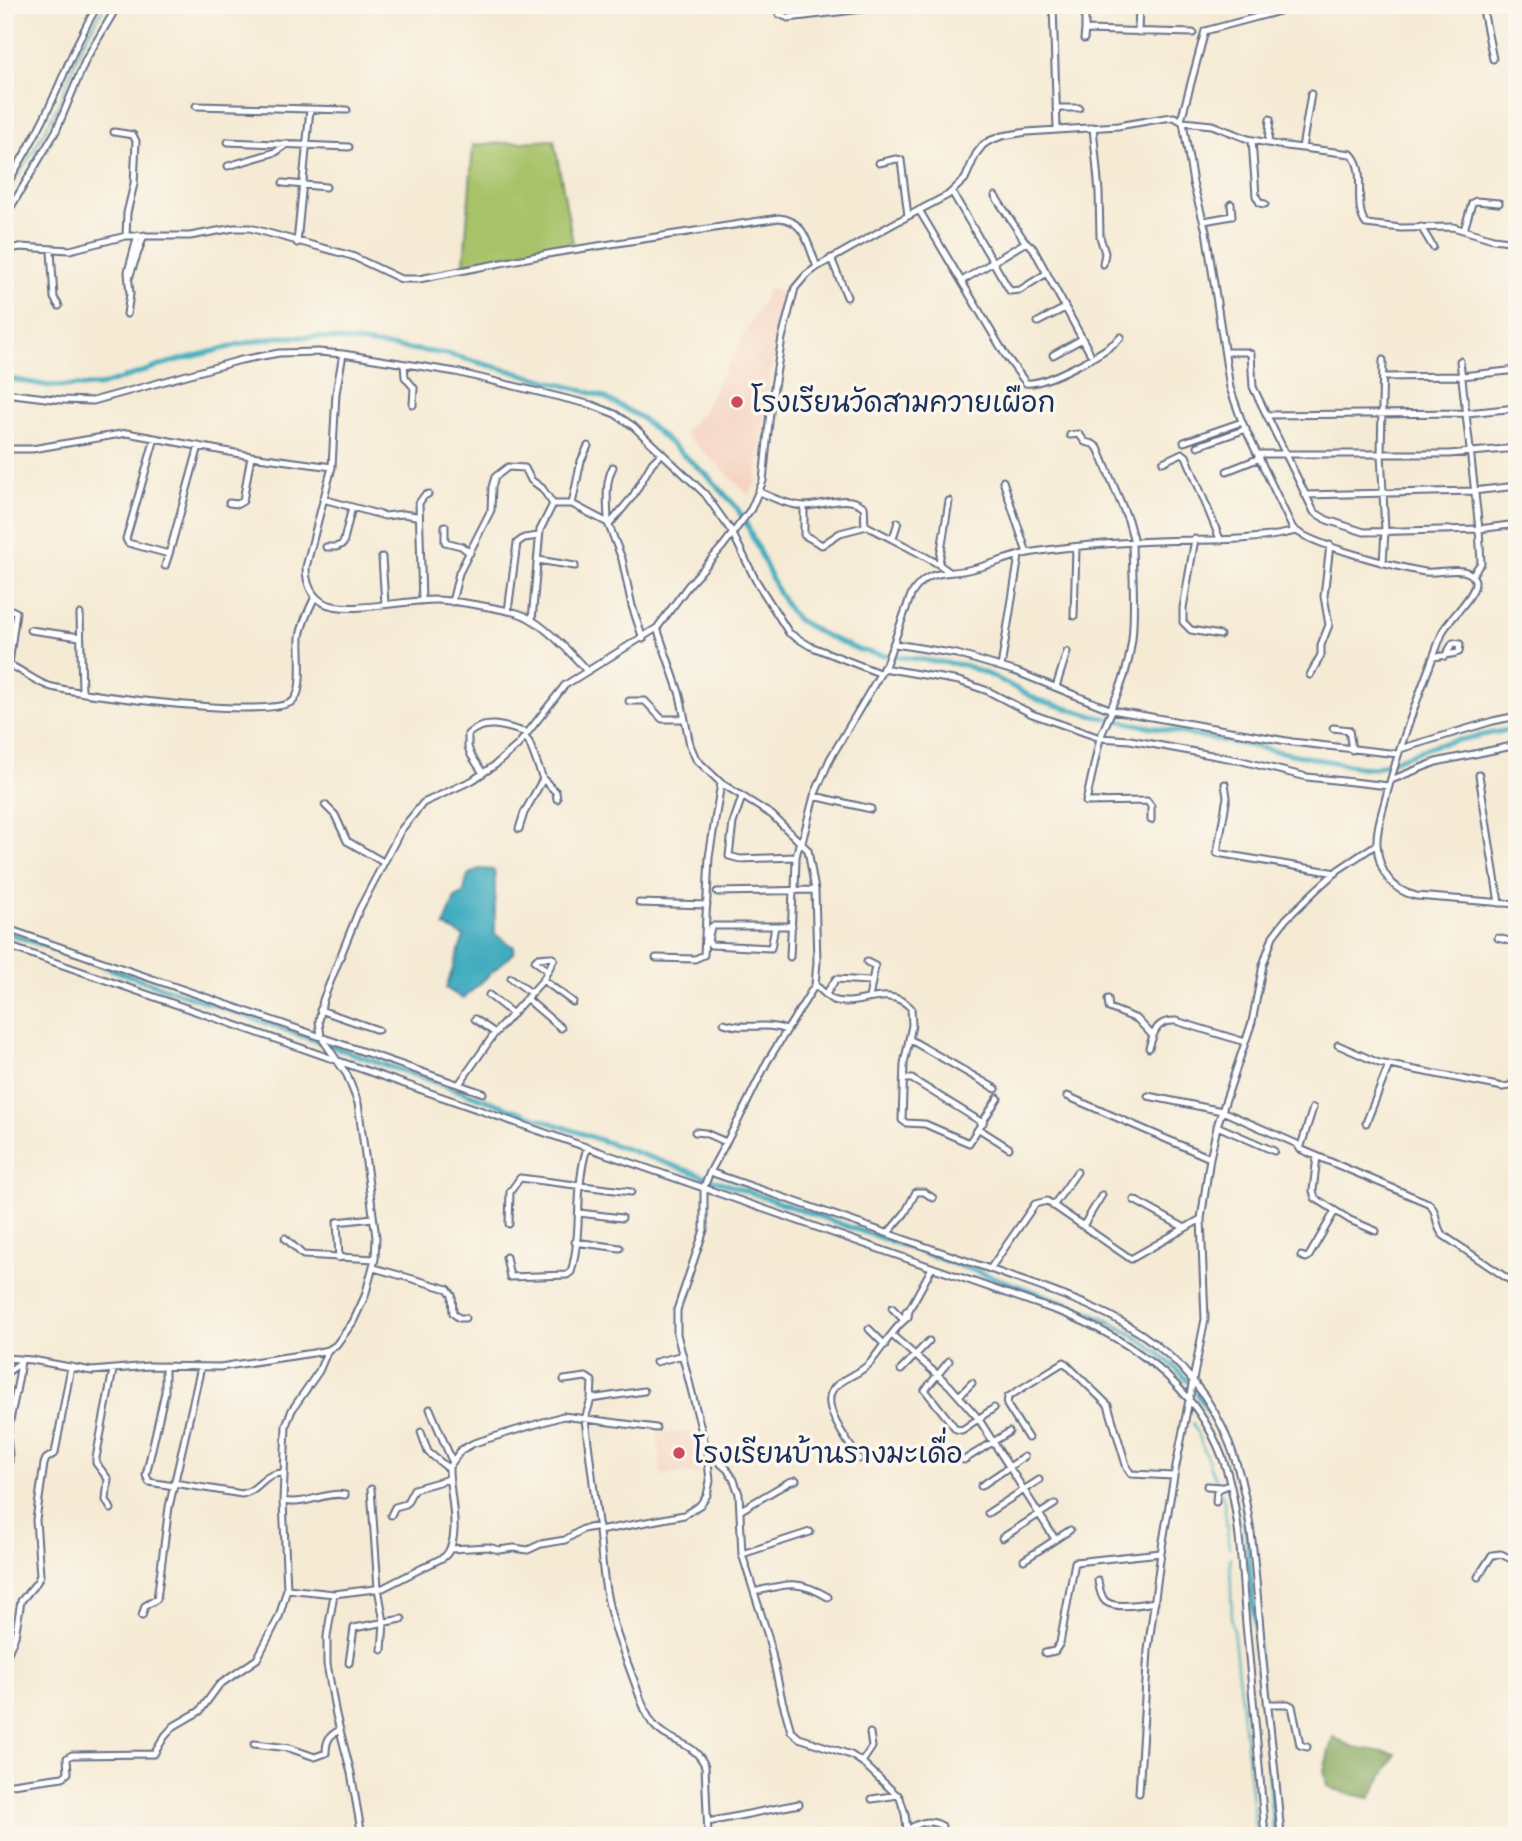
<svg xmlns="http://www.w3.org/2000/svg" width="1522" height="1841" font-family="'Indie Flower','Playpen Sans Thai',sans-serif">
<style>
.built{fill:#f5d3c1}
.green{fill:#a7c269;stroke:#617864;stroke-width:2}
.forest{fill:#85a85d;stroke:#506c5e;stroke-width:2}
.water{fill:#41acbf;stroke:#2e6e8e;stroke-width:2}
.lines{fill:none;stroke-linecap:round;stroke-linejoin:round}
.stream{stroke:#41acbf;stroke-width:2}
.canal{stroke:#41acbf;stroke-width:5}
.minor-casing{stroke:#677087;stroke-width:9}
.minor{stroke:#fff;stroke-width:5}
.poi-dot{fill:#d1495b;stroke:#fbf7ec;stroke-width:2.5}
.labels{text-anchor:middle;stroke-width:7;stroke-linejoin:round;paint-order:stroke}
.poi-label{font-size:28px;fill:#1b2f5e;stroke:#fbf7ec;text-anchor:start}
</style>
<rect width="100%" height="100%" fill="#fbf7ec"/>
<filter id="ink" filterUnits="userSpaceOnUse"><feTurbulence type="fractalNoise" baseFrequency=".0143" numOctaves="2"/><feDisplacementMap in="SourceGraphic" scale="14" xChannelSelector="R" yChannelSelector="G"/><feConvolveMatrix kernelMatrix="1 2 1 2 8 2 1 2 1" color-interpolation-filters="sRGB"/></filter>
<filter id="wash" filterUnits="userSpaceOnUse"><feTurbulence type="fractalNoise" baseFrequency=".00686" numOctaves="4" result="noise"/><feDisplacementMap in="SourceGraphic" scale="28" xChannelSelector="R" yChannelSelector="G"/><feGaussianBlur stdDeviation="1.57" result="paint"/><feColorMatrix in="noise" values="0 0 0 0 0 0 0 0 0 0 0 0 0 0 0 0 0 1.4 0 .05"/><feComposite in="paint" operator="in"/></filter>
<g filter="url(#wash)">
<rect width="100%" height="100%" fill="#f5ead4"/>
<path class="built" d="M769,288l17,5 -17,86 -11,92 -3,13 -6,11 -65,-62 17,-19z
M658,1432h37l6,41 -40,2z"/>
<path class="green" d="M554,140l19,103 -109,21 9,-119z"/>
<path class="forest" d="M1333,1737l20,10 43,7 -26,44 -33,-7 -10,-6 -3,-15z"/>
<path class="water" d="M479,869l14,1 2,4v60l19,13 -1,6 -50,46 -17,-11 18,-52 -20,-10 11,-28 8,-4 5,-19z"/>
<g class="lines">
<path class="stream" d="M5,195l28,-43 25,-46 23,-60 24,-41
M1193,1423l24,60
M1221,1492l3,9 5,47
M1230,1557l2,64 24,215"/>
<path class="canal" d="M5,378l45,8h50l68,-23 69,-18 40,-8h41l129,17 131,35 26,8 36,20 70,61 27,30 11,19 30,65 10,16 8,11 26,15 37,16 18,4 87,11 30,12 44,23 56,16 265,51 15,1 61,-23 82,-17
M5,932l1065,372c46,18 84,40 118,77
M1197,1393l24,39 11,26
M1244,1508l31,328"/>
</g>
</g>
<g filter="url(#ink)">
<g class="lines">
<defs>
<path id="minor" d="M776,5l3,9 9,4 66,-8
M853,5l1,5 26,-3
M880,5l2,2 16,-2
M1053,5l4,124
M1482,5l11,54
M1085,30v-25
M1138,32l1,-27
M1084,39l1,-9 108,3
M196,106l151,4
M1056,108h23
M1181,120l24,-89 97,-26
M1183,122l29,3 36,14 30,6 73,9c17,17 1,51 15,70l35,4 52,-1 40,12 24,3
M1093,127l6,65 1,45 5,16 -2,11
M114,132l19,3 3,6 -2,43 -7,29 -1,23
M1252,140l4,56 4,7 5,1
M228,142l121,5
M1268,143l2,-24
M1302,148l9,-54
M879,163l17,-4 5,1 7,56
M228,166l48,-14 11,-8
M283,183l43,4
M5,187c18,-29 34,-57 48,-88 15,-34 25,-61 45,-94
M952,192l58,99 10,-1 27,-17
M995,196l29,44 9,8 57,105
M919,210l87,146 20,27c18,3 83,-32 95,-46
M5,217l51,-86 30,-72 32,-54
M1204,221l28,-5 -1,-12
M1421,227l12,20
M1464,230l8,-27 4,-2 23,2
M297,243l13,-134
M5,250l15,-3 50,3 56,-14h64l44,-8h16l102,28 49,23h18l134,-26 226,-35c26,2 29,27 38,49
M51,250l3,48 5,8
M831,258l16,39
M129,278l15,-43
M965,279l61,-37
M5,309h3
M127,314l3,-20 -2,-22 10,-37
M1038,322l27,-14
M1225,352h21l5,2 2,33 61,125 13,8 37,12 115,-3 -19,-168
M1053,355l29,-16
M1383,360l-2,94 4,77 -2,32
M404,364l1,13 9,11 -1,17
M1383,377l79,-1 55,-6
M5,393l57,7 31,1 148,-41 38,-7 39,-1 25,2 113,18 136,33 23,9 18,12 72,68 27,38 23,47 34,54 21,13 69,27
M1266,415l201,-2 50,-5
M1070,435l9,-1 6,8 8,2 5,4 30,72 6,22
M155,438l-29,101 2,4 41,11 30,-108
M1184,442l58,-20
M1198,446l48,-17
M5,449h27l95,-16 124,23 81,11 -26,100c0,15 5,29 18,36 23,12 85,-4 113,-3 20,1 60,8 80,13 23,6 54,40 70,58
M1258,454h191l68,-6
M1163,462l19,-9 4,3 34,83
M332,467l4,-74 7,-39
M1227,471l33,-13
M1003,481l24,72
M760,492c13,6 28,13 44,14 20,0 43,-13 60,1 1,5 0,12 1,17 2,4 73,36 84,48
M1305,495l168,-4 44,-5
M323,499l62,17 18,-2 13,2
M229,503l9,1 5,-3 8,-45
M572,504l9,-43 7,-15
M804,506v29l18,10 18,-12 27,-7
M608,523c0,-18 -4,-39 5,-56
M609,525l24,-29 19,-33 10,-10
M445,526v16l16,4 9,7
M893,538l5,-16
M1195,539l-12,69v14l8,8 29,5
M326,547h10l7,-3 9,-37
M382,557l3,47
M538,560l37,6
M939,563l10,-62
M165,566l4,-12
M1472,575l9,-12 -2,-34 38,-5
M422,601l-3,-98 5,-7 4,-2
M452,602l7,-29 32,-63 1,-23 3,-10 13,-10 17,1 6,12 11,8 11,16h19l36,19 14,36 10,47 11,33
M5,607l11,5 -7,52
M508,611l9,-68 7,-5 15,-2
M80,614l2,78
M1074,616l2,-68
M532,620l8,-90 13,-26
M657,628l23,67 10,50 6,14 25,24 51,32 36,35 7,40 2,72 -2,23 -48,77 -28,57 -29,53 -6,15v43l-27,80v24l30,118 3,29 -3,14 -7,10 -16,10 -85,16c3,29 5,59 13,86 5,21 14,41 21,61 6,15 10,32 19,45 15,20 42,17 53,43l3,70
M30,630l50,7
M895,644l62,10 60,18 95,38 180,32 106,12
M1433,657c10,-1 17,-2 26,-5l1,-8 -7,-1 -8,13
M5,663c17,6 30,20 47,24 32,8 225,34 242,13 10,-11 5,-48 6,-63 2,-13 9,-28 15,-40
M1001,667l18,-111
M883,668l76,13 29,10 44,23 68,24 30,2 108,20 69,17 82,9
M1310,675l11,-20v-10l8,-20 -5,-29 6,-51
M1056,687l11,-35
M629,701h16l17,18h22
M1110,710c31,-58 23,-105 22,-168
M1112,710l-12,28 -14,64 61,-1 4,5v14
M1333,728l16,2 3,20
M525,737l4,5 14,37 13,13 1,7
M1400,749l93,-28 24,-5
M483,773l-12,-18 -3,-8v-13c18,-16 39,-7 59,-1
M1479,775l20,128
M1391,780l45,-18 81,-17
M1225,784l2,13 -10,56 119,20
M814,796l57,13
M742,797l-9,26 -4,33 11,3 56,-2 4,-17
M325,805l10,10 12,26 36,21
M519,829l5,-16 19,-34
M802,842l12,-46 16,-37 56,-95 25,-69c17,-28 34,-19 61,-26 19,-4 37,-12 56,-16 35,-6 72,-9 107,-11 53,-4 109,2 161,-11
M795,891l1,-34
M717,892l98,-2
M639,903l68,2
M775,926l-4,22 -60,-3 -3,-4 3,-14 2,-1h79
M5,928l478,165
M1498,938l19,5
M5,945l1061,369c80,33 146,85 165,173 10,45 11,92 15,137 7,71 13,141 19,212
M790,957l3,-66
M656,958l39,1 9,-4 5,-98 12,-74
M867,962l8,4 -6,32
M511,978l20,15
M543,980l30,22
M815,985c6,4 12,12 18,15 25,9 55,-17 78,8l1,17 -8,39 -2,56 4,3 19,1 44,19 29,-45
M826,994l10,-15 32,2
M489,995l24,19
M527,999l34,29
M1108,999l1,9 28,11 16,17
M320,1010l58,20
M475,1019l20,14
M724,1023c21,8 42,-2 62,7
M909,1039l87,50
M1338,1045l41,18 124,24 7,-1 7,-9
M1149,1048c5,-16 7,-28 27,-27l69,21
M904,1079h8l71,44
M459,1084l36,-51 48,-53 11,-21 -4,-2 -12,1 -3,3 13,10
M1067,1096l143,62
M1148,1096l74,15 75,33 3,5 128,54c11,8 6,23 15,32l74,50
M1366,1123l23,-58
M1217,1126l57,25
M979,1129l30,19
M695,1132l10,1 21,9
M1300,1149l13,-41
M1317,1156l-4,35 2,7 35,22 26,11
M710,1172l280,97 45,-65 12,-3 84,58 70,-40
M1134,1200l51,28
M1053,1206l24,-34
M579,1213l43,5
M509,1224l1,-32 10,-14 111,14
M1083,1226l19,-31
M888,1233l17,-20 11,-21h8l9,6
M285,1238l18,17 72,4
M575,1242l45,6
M1301,1256l5,2 3,-2 26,-45
M506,1257l4,20 57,-2 4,-3c12,-40 3,-84 16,-124
M339,1258l-2,-36 36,-4
M374,1268l74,21 4,6 1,18 6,5h6
M990,1269c56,21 116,37 164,74 101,77 97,193 108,308 6,62 14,123 19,185
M892,1308l12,12
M905,1319l1,-8 3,-1 23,-42
M869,1329l16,16
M893,1336l56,49 29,33 77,121
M328,1350l-9,21 -27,39 -6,15 -3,76 4,88 47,5 49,-6 61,-31c20,-18 4,-67 5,-90l12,-17 13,-7 89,-27 93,12
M5,1358l27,2 60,11 57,-5 71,1 93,-14 15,-3 8,-5 17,-23 12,-26 10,-37 1,-22 -18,-134 -11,-28 -26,-38 -2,-16 4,-21 36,-90 42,-80 22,-27 50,-23 22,-15 23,-20 47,-60 92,-57 31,-42 35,-40 28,-37 12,-28 7,-69 12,-74 13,-50 11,-13 11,-8 76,-43 55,-29 17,-16 11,-25 7,-9 6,-4 13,-5 25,-4 91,-6 47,-8 9,-1 9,5 10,61 13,48 24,157 12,34 50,105c14,17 109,41 133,45 13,1 26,-3 38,-1 5,1 11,4 12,10 2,13 -25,37 -32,50 -20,53 -41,106 -56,162 -4,17 -11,35 -10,52 2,26 14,45 39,51l101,8
M949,1361l-24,29 31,39 6,1 32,-22
M656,1362l27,-7
M165,1366v26l-19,83 3,7 25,4
M901,1370l28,-29
M5,1374l15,-11
M564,1380l22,-3 6,4 -1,18 -6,20 14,112
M959,1396l13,-13
M591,1399l53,-8
M430,1409l22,52
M421,1432l7,20 21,17
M1028,1438l-21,-33 1,-8 56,-35 44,43 19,63 4,6 43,2
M707,1452l20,17 7,11 5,14 3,60 26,82 14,64 9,31 8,7 52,17 11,7 38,36 5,16 3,22
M859,1459c-9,-15 -42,-55 -24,-72 10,-10 25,-13 35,-24 12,-14 23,-35 38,-46l1,-7
M964,1460l45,-28
M5,1475c9,-21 0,-26 3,-44 4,-24 11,-47 13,-72
M174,1483l68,11c19,-4 19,-21 42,-21
M981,1486l43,-29
M1207,1486l14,1
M371,1489l7,99 6,34 -2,28
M283,1501c23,5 42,-10 62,-6
M1216,1502l1,-12 13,-6
M111,1509l-5,-9 2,-21 -12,-16v-5l17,-88
M741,1510l48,-28 7,-2
M988,1513l51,-33
M391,1515l4,-8 11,-3 8,-15 35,-10
M1002,1538l53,-34
M451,1549l37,-2 11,3 15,-2 14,2 13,-6 24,-4 18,-11 16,-3
M742,1554l68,-22
M1024,1560l46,-30
M1478,1577l14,-22 9,-1 16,8
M1098,1581c1,5 2,12 5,17 6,13 40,6 52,4
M754,1592c32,-8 43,-13 74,5
M334,1594l-7,42v28l9,51 15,58 11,63
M142,1616l3,-10 12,-7 12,-92 32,-140
M1045,1653l10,-2 5,-8 15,-81 86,-9
M5,1660l10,-24 6,-35 16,-19 3,-7 -4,-55 8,-56 2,-5 9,-6 16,-86
M349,1663l5,-35 48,-9
M1267,1704h21l4,2 8,39 7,2
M254,1744l35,4 26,9 11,-4c0,-12 3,-18 14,-23
M862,1762l10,-15 -2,-14
M5,1785l58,-8 5,-4 -1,-15 5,-3 82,-1 11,-18 9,-10 26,-15 19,-26 38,-26 22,-42 8,-28
M1139,1793l9,-143 13,-97 13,-77 31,-157 -4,-100 9,-61 8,-35 34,-101 11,-57 10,-29 13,-17 31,-30 21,-19 39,-26
M872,1799l26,-4
M708,1822l91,-18
M907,1830c13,-8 22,-11 35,-4"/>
</defs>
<use href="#minor" class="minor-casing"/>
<use href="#minor" class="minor"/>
</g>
</g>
<g class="poi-dot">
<circle cx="737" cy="402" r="7"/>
<circle cx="679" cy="1453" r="7"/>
</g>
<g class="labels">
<g class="poi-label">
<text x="751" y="412">โรงเรียนวัดสามควายเผือก</text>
<text x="693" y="1463">โรงเรียนบ้านรางมะเดื่อ</text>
</g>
</g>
<rect width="1522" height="1841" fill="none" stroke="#fbf7ec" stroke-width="28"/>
</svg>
